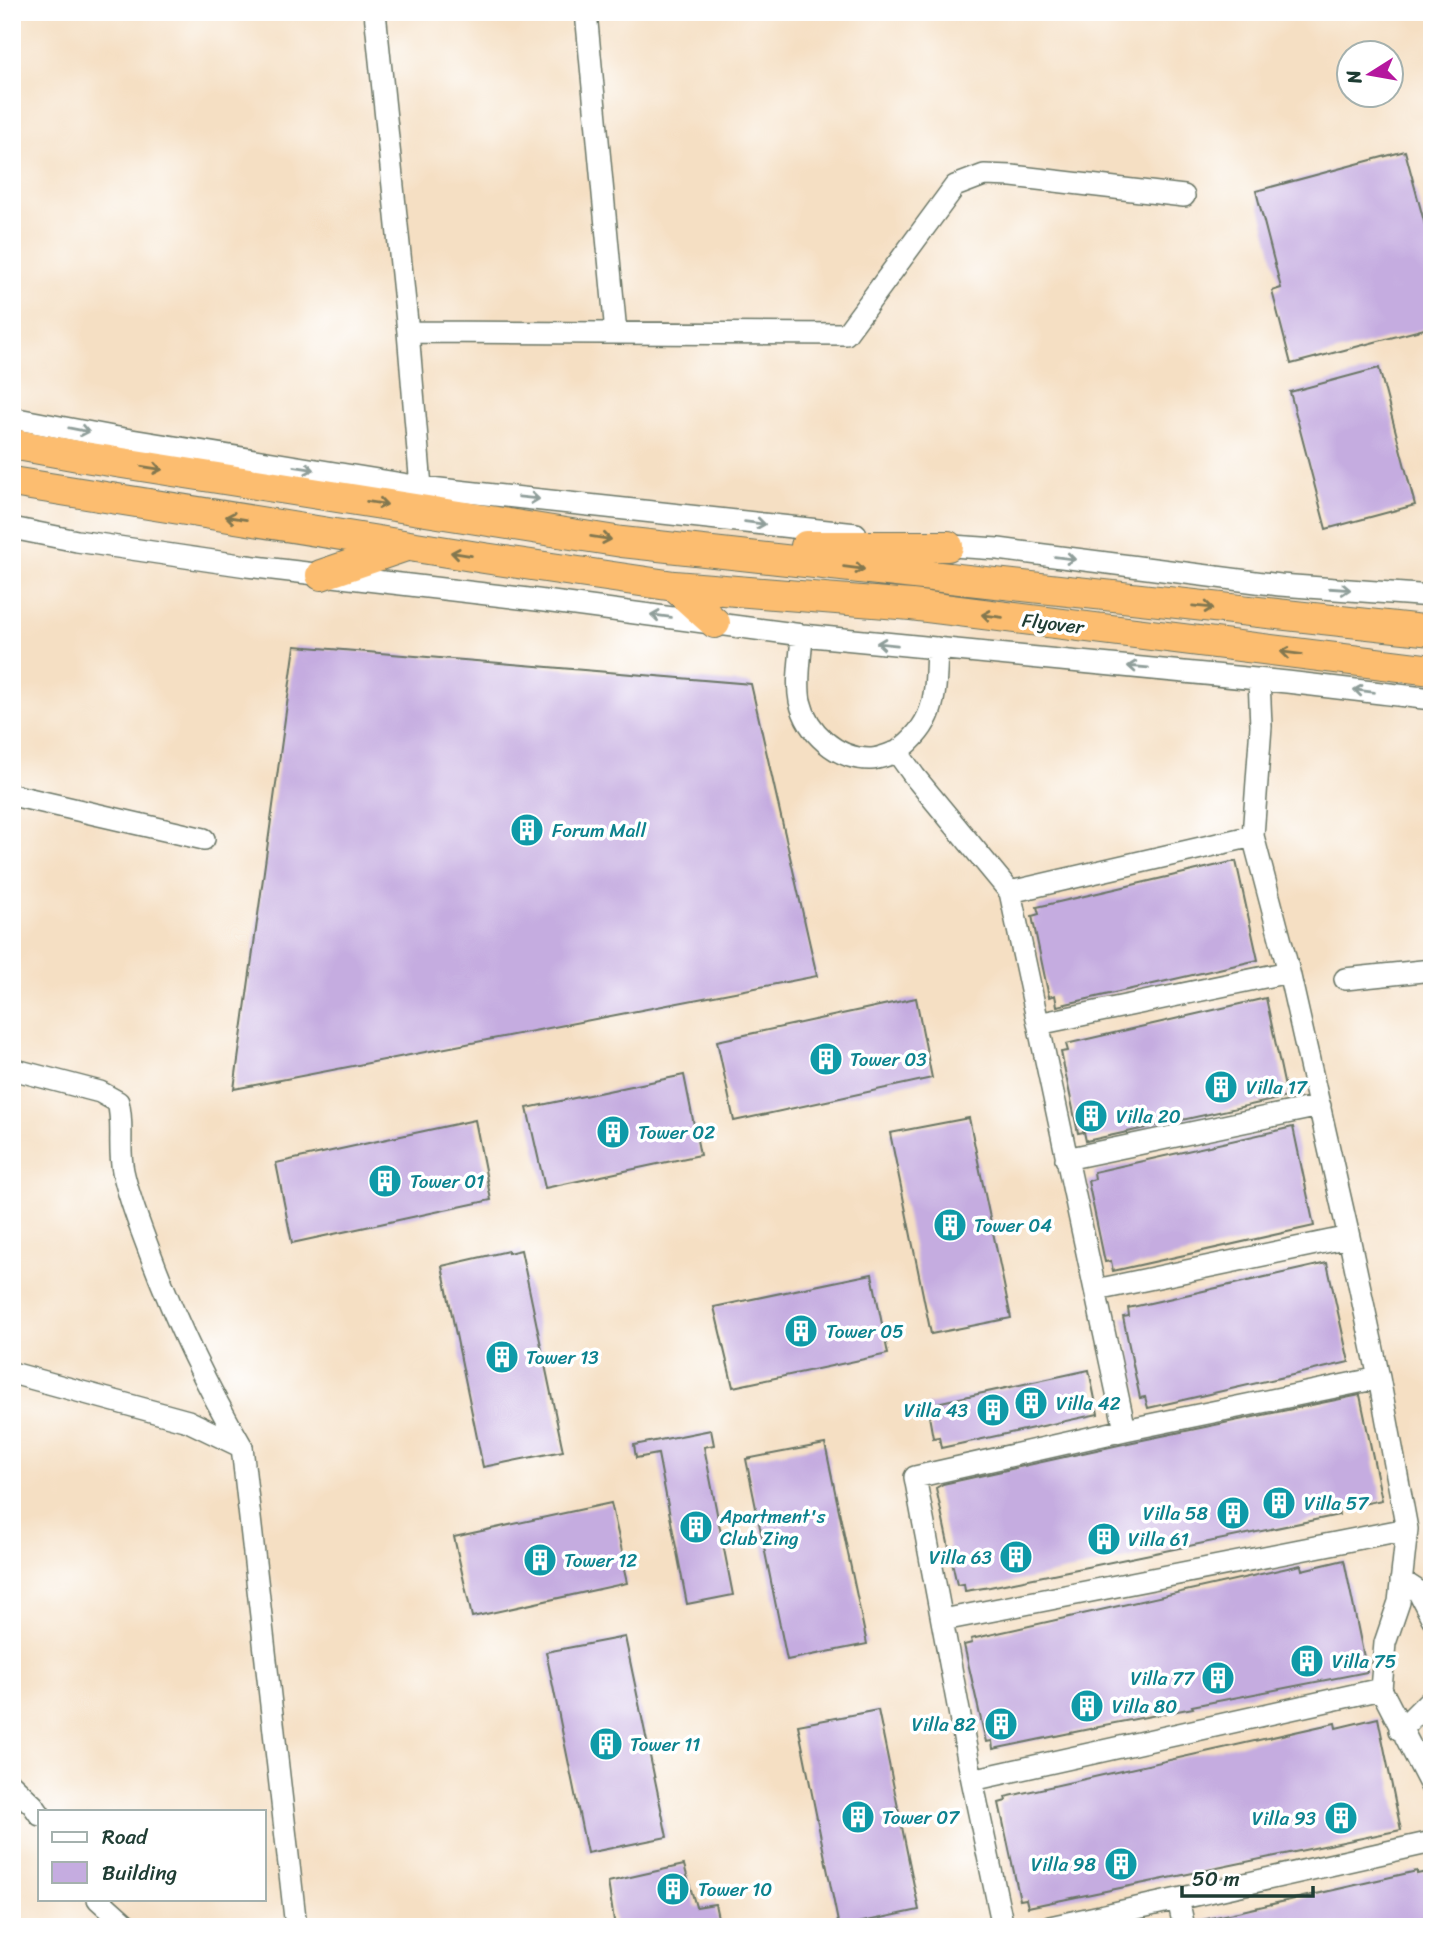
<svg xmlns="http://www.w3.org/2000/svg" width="1444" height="1939" font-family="Sriracha,sans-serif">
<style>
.building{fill:#c5ace0}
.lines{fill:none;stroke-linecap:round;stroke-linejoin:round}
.minor-casing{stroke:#6a7666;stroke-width:24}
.highway-casing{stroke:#6a7666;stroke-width:32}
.minor{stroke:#fff;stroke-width:21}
.highway{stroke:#fcbd6f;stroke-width:30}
.oneway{stroke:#8f9e9a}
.oneway2{stroke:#82774f}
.labels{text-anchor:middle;stroke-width:7;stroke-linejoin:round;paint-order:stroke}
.street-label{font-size:19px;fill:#1f3d34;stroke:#fff}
.culture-label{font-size:19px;fill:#0d838f;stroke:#fff;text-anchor:start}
</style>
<rect width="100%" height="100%" fill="#fff"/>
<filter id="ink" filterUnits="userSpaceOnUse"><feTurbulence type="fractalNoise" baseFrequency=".0143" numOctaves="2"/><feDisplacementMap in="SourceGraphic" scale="14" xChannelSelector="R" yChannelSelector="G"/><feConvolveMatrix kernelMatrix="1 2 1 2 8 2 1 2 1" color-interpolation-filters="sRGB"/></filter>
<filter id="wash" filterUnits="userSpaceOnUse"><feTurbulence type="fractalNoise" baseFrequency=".00686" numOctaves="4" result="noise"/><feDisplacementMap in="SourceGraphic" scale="28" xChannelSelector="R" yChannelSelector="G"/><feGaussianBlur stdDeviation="1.57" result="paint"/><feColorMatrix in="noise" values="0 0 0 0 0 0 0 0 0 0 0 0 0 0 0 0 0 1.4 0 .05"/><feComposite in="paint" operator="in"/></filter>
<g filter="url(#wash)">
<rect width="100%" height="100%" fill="#f5dfc3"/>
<g id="blocks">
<path class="building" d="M1405,151l27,100v76l-141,37 -19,-73 9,-3 -25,-97z
M1379,368l36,137 -89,24 -36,-137z
M295,646l456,38 66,292 -583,113z
M1236,861l22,99 -201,46 -2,-11 -6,2 -17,-81 7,-2 -2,-7z
M916,998l16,80 -198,43 -17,-80z
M1266,998l21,99 -201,44 -2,-9 -6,1 -17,-81 7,-1 -2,-7z
M684,1075l16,80 -155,33 -18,-80z
M969,1118l42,200 -80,16 -41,-201z
M475,1120l16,80 -199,43 -16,-80z
M1293,1127l21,99 -201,45 -2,-10 -6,1 -17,-81 7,-2 -1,-7z
M521,1250l42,201 -80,16 -41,-201 66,-15v2z
M1327,1263l22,99 -201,46 -3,-11 -5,1 -17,-81 6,-1 -1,-8z
M872,1274l16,80 -155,33 -19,-80z
M1089,1370l9,44 -157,34 -2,-11 -6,1 -6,-33z
M1360,1395l22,105 -44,9 1,6 -349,72 -25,4 -1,-7 -7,1 -21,-97 7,-4 185,-41z
M711,1430l3,15 -10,2 29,148 -46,9 -29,-150 -22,4 -2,-13z
M825,1444l42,200 -80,16 -41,-201z
M611,1503l15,66 -2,1 3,13 -155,34 -18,-80z
M1344,1560l23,112 -175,34 1,2 -89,17v1l-111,23 -1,-8 -6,1 -22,-97 8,-2 -1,-4 330,-74 1,5z
M625,1637l42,200 -80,16 -41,-201z
M878,1710l41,200 -80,17 -41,-202z
M1378,1718l23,112 -373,77 -2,-8 -6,1 -21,-97 7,-2 -1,-4 330,-74 1,5z
M684,1865l12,42 19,-3 5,23h-22l-2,-8 -27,5v3h-54l-7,-45z
M1417,1871v3l15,-3v45l-49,11h-184l-1,-6z"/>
</g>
</g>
<g filter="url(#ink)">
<use href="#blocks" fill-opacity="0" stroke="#6a7666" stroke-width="2"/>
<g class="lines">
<defs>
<path id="minor" d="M375,12l33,320 13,155
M586,12l30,321
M408,332l438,2 109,-148 29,-11 28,1 172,20
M12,418l101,19 308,50 435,47
M12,528l65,13 170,25 290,34 265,35 485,47 145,17
M936,545l62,4 282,36 152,11
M802,635c-1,22 -6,45 -2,66 7,31 37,59 71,58 8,0 18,-5 26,-7
M937,648c-2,46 1,74 -40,104l18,25 95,115 115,538 -210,47 57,303 31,147
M1259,679l2,47 -8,110 36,136 60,265 30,141 28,151 -8,73 -14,41 -4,46 51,99
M12,795l192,44
M1010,892l243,-56
M1345,979l87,-9
M1038,1024l251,-52
M12,1069l88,23 18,10c6,22 0,45 5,69 6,28 17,55 27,82 25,67 56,132 92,194
M1066,1159l254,-53
M1096,1290l253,-53
M12,1373l176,48 54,26 54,480
M1125,1430l254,-52
M1401,1580l17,11 14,27
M943,1620l464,-91
M1400,1730l32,-32
M972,1780l409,-91
M12,1785l21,20 7,10
M98,1899l31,28
M1178,1899l254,-57
M1050,1927l128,-28 6,28"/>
<path id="highway" d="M12,444l66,12 544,86 810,89
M12,482l472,76 190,28 237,19 521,65
M806,546h142
M321,575l82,-28
M674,586l41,37"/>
</defs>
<use href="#minor" class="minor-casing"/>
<use href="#highway" class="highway-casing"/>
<use href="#minor" class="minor"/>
<use href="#highway" class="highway"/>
</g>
<defs><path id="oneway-shaft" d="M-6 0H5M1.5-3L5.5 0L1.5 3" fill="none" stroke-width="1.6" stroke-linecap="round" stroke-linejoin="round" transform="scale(1.75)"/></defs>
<g class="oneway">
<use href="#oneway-shaft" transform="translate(79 430) rotate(11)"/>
<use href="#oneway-shaft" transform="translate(304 468) rotate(9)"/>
<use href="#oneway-shaft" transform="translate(529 498) rotate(6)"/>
<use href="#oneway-shaft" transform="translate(755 523) rotate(7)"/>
<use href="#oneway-shaft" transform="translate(1065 558) rotate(7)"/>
<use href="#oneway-shaft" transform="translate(1340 589) rotate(4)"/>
<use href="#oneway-shaft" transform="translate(661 616) rotate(-172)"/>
<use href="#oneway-shaft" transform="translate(887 644) rotate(-174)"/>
<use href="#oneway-shaft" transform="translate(1138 667) rotate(-175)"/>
<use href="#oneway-shaft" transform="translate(1364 691) rotate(-173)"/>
</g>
<g class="oneway2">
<use href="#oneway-shaft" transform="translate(152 468) rotate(9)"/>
<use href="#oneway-shaft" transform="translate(377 503) rotate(9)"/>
<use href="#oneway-shaft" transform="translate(236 518) rotate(-171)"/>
<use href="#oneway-shaft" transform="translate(601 538) rotate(9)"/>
<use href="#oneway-shaft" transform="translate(461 554) rotate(-171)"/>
<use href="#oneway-shaft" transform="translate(854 568) rotate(7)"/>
<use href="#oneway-shaft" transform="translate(1203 607) rotate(6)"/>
<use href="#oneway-shaft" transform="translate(992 616) rotate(-173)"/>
<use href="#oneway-shaft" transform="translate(1291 653) rotate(-173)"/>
</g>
</g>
<defs>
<symbol id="building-disc" viewBox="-11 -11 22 22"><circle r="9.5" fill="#0f9aa8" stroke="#fff"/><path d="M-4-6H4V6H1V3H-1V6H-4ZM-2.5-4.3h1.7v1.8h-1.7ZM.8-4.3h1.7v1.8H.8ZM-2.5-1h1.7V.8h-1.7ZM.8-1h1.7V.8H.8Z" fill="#fff"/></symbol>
</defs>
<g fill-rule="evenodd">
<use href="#building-disc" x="508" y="811" width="38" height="38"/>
<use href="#building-disc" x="807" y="1040" width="38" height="38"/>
<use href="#building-disc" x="1202" y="1068" width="38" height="38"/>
<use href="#building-disc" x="1072" y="1097" width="38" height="38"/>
<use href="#building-disc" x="594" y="1113" width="38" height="38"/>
<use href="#building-disc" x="366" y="1162" width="38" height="38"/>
<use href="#building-disc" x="931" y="1206" width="38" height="38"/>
<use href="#building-disc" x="782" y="1312" width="38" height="38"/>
<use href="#building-disc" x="483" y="1338" width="38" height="38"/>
<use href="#building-disc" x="1012" y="1384" width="38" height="38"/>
<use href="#building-disc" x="974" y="1391" width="38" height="38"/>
<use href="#building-disc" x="1260" y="1484" width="38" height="38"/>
<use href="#building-disc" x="1214" y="1494" width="38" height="38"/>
<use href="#building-disc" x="677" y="1508" width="38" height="38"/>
<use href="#building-disc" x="1085" y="1520" width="38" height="38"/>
<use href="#building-disc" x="997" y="1538" width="38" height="38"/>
<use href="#building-disc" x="521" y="1541" width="38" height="38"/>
<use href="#building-disc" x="1288" y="1642" width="38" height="38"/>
<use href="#building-disc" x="1199" y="1659" width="38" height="38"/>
<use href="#building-disc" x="1068" y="1687" width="38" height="38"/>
<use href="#building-disc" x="982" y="1705" width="38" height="38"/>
<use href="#building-disc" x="587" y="1725" width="38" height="38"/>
<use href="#building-disc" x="839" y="1798" width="38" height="38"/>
<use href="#building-disc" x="1322" y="1799" width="38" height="38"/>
<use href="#building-disc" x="1102" y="1845" width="38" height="38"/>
<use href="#building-disc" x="654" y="1870" width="38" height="38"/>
</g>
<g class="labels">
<g class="street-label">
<text transform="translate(1053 623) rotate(7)" y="7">Flyover</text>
</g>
<g class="culture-label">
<text x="552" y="837">Forum Mall</text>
<text x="850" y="1066">Tower 03</text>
<text x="1246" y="1094">Villa 17</text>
<text x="1116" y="1123">Villa 20</text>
<text x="638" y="1139">Tower 02</text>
<text x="410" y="1188">Tower 01</text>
<text x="974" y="1232">Tower 04</text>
<text x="826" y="1338">Tower 05</text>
<text x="526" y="1364">Tower 13</text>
<text x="1056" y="1410">Villa 42</text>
<text x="968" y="1417" text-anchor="end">Villa 43</text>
<text x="1304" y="1510">Villa 57</text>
<text x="1208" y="1520" text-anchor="end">Villa 58</text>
<text x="720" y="1523">Apartment's<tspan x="720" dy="22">Club Zing</tspan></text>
<text x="1128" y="1546">Villa 61</text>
<text x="992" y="1564" text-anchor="end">Villa 63</text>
<text x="564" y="1567">Tower 12</text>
<text x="1332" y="1668">Villa 75</text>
<text x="1194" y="1685" text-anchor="end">Villa 77</text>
<text x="1112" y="1713">Villa 80</text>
<text x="976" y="1731" text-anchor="end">Villa 82</text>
<text x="630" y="1751">Tower 11</text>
<text x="882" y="1824">Tower 07</text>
<text x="1316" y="1825" text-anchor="end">Villa 93</text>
<text x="1096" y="1871" text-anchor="end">Villa 98</text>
<text x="698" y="1896">Tower 10</text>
</g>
</g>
<rect width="1444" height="1939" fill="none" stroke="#fff" stroke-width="42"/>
<rect x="38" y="1810" width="228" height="91" fill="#ffffff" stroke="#a5b1ae" stroke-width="2"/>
<rect x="52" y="1832" width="35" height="10" fill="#ffffff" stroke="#a5b1ae" stroke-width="2"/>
<text x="102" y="1844" font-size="21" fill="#1f3d34">Road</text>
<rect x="52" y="1862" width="35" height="21" fill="#c5ace0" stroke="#a5b1ae" stroke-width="2"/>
<text x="102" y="1880" font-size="21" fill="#1f3d34">Building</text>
<g transform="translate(1370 74) rotate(259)"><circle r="33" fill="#ffffff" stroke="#a5b1ae" stroke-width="2"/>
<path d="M0-5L12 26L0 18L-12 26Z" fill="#b5179e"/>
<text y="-10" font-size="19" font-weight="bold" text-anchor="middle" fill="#1f3d34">N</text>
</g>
<path d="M1182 1886v10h131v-10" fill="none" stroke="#1f3d34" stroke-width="3.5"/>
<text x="1192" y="1886" font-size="21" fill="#1f3d34" stroke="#ffffff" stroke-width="5" paint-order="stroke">50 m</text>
</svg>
